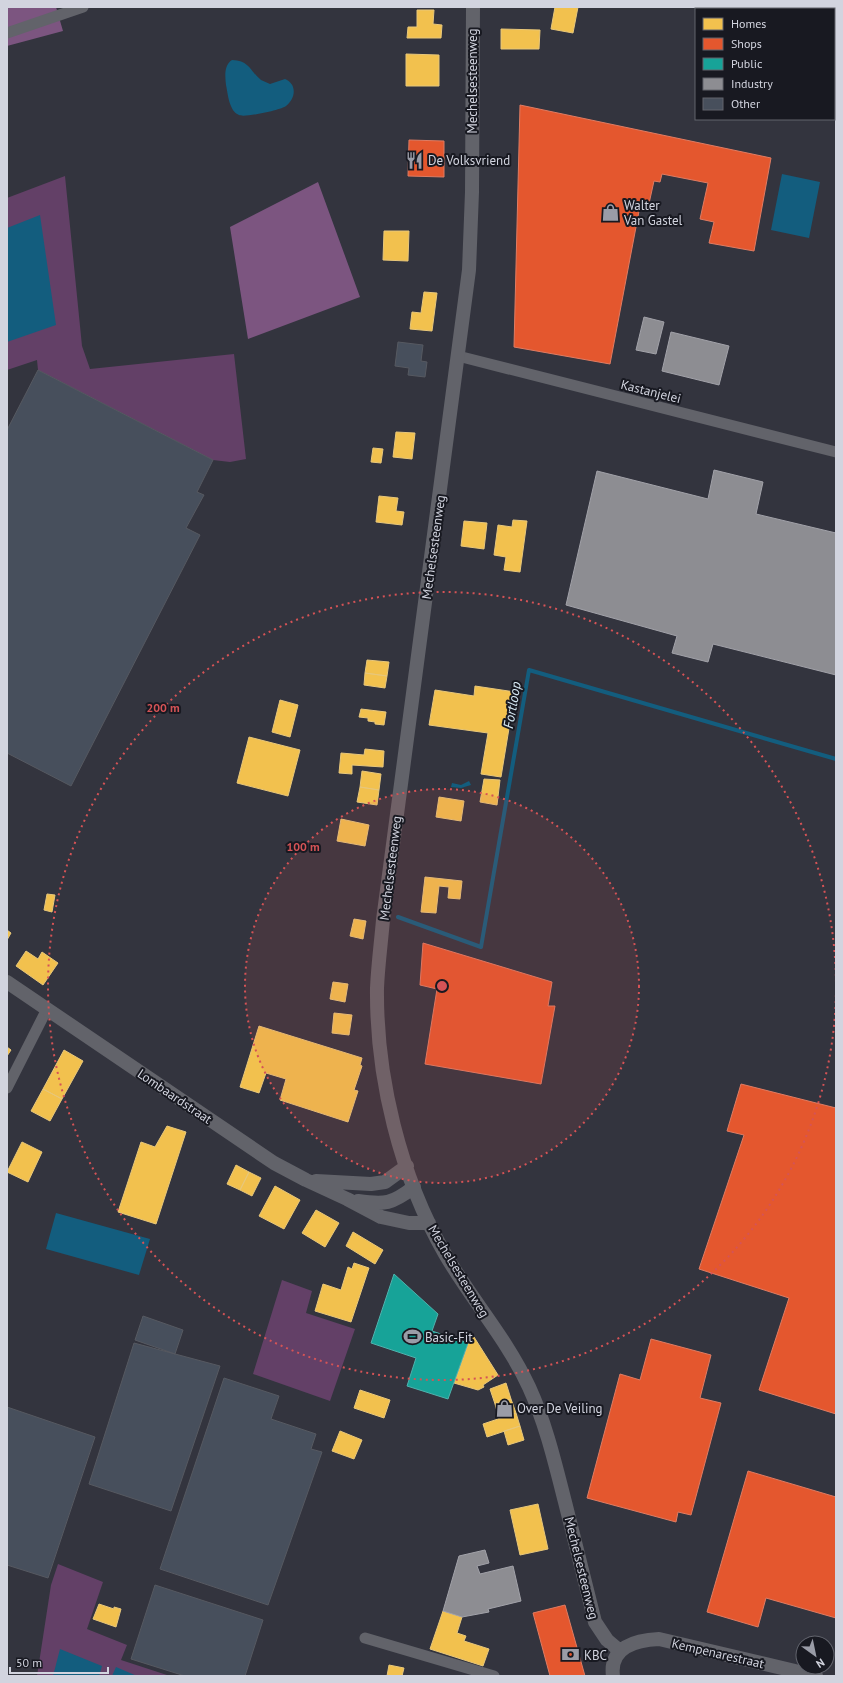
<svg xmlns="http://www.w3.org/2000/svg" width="843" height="1683" font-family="'PT Sans',sans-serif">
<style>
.green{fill:#634067}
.forest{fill:#7c5580}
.water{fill:#135d7e}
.homes{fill:#f2c14e;stroke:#e8c77a}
.shops{fill:#e4572e;stroke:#df7c63}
.public{fill:#17a398;stroke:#4fb2ad}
.industry{fill:#8d8d92;stroke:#a2a2a9}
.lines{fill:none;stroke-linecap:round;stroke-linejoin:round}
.stream{stroke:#135d7e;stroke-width:4}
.building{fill:#474f5c;stroke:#565961}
.minor{stroke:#62636a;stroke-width:11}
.tertiary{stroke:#62636a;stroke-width:14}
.ring{fill:none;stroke:#d55356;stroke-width:2;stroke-dasharray:2 4}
.labels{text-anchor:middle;stroke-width:4;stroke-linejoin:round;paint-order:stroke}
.street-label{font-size:13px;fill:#d2d4df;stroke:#181921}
.poi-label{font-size:13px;fill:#d2d4df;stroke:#181921;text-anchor:start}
.water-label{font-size:14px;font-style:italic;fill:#d6e8f3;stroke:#181921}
.centre{fill:#d55356;stroke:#181921;stroke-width:2}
.ring-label{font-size:12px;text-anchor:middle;font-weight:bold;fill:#d55356;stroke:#181921;stroke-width:4;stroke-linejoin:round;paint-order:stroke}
</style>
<rect width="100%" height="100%" fill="#33343e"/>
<path class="green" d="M65,176l17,170 8,23 144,-15 12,105 -16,3 -17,-2 -175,-90 -1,-10 -30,10v-172z
M282,1280l30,11 -6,22 49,16 -25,72 -77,-27z
M58,1564l45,18 -16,47 40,16 -6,15 49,16h-133l14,-91z"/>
<path class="forest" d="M7,7h49l7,24 -56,15z
M318,182l42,115 -112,42 -18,-112z"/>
<path class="water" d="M232,60c18,1 17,10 29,20 3,1 6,3 9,4l15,-5c12,5 11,19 1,27 -5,4 -42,12 -47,9 -10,-4 -11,-21 -13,-30 -1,-9 -2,-20 6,-25z
M782,174l38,8 -11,56 -38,-8z
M40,215l16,110 -49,17v-114z
M469,781l2,4 -10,3 -10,-1 1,-4 9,2z
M56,1213l94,26 -11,36 -93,-26z
M60,1649l42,17 -3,10h-46z
M116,1667l21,9h-25z"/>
<path class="homes" d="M555,7h23l-5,26 -22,-4z
M417,10h17l-1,14 9,1 -1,13h-34l1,-11h9z
M501,29l39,1 -1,19h-38z
M406,54l33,1v31h-33z
M384,231h25l-1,30 -25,-1z
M424,292l13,1 -5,38 -22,-2 2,-17 9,1z
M396,432l19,1 -3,26 -19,-2z
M373,448l10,1 -2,14 -10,-1z
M379,496l19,2 -2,13 8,1 -2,13 -26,-3z
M513,520l14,1 -7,51 -16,-2 2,-13 -12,-2 4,-30 14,2z
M464,521l23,2 -3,26 -23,-3z
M367,660l22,2 -2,14 -22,-3z
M365,673l22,3 -2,12 -21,-3z
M475,686l40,6 -14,85 -20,-3 7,-41 -59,-8 6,-35 39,6z
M280,700l18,5 -8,32 -18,-5z
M361,709l25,3 -2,13 -9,-1v-2l-7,-1v-3l-9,-1z
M249,737l51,13 -12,46 -51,-13z
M365,749l19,2 -1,16 -31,-2v9l-13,-1 2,-20 23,2z
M362,771l19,3 -2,16 -19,-3z
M484,779l16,1 -3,25 -17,-3z
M360,787l19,3 -2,15 -20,-3z
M439,797l25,4 -3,20 -25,-4z
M341,819l28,6 -4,21 -28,-5z
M425,877l37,4 -2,18 -12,-1 1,-11 -10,-1 -3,27 -15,-1z
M47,894l8,1 -3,17 -8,-2z
M354,919l12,2 -3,18 -13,-3z
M7,930l4,3 -4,7z
M26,951l12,8 4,-7 16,11 -15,22 -27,-19z
M333,982l15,2 -3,18 -15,-3z
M334,1013l18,2 -3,20 -17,-2z
M259,1026l103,32 -2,7 2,1 -8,24 4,1 -10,31 -68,-22 6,-21 -20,-6 -7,20 -19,-6z
M7,1047l4,3 -4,6z
M64,1050l19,11 -21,38 -19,-10z
M43,1089l19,10 -12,22 -19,-10z
M167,1126l19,6 -30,92 -38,-12 23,-70 14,5z
M22,1142l20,10 -14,30 -21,-10z
M236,1165l13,7 -9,18 -13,-6z
M249,1172l12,6 -9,18 -12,-6z
M275,1186l25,14 -16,29 -25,-13z
M316,1210l23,13 -14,24 -23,-14z
M353,1232l30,18 -8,14 -29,-18z
M354,1263l15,5 -18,54 -36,-11 8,-27 18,6 7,-23 4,2z
M471,1336l3,1 24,38 -15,10 1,2 -6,3 -24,-7z
M506,1383l5,16 -16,5 -5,-15z
M360,1390l30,10 -6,18 -30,-10z
M511,1399l5,14 -17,6 -4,-15z
M516,1413l4,13 -33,11 -4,-13z
M520,1426l4,14 -16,5 -4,-14z
M340,1431l22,9 -8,19 -22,-8z
M538,1504l10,45 -28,6 -10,-45z
M99,1604l15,5v-2l7,2 -5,18 -23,-8z
M443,1611l19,6 -5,16 9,3 -2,5 25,8 -6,17 -53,-17z
M389,1665l15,3 -2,8h-15z"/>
<path class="shops" d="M520,105l251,53 -17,93 -45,-8 5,-21 -14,-3 8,-36 -46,-9 -2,8 -6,-1 -6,27 -8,-2 -30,158 -96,-17z
M409,140l35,1v36l-36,-1z
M423,943l129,39 -4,24h7l-14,78 -116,-20 12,-75 -17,-4z
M741,1084l95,24v306l-77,-24 30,-92 -90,-29 45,-134 -17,-4z
M651,1339l60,16 -11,43 21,5 -30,112 -13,-3 -2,10 -89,-24 33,-124 20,6z
M748,1471l88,26v121l-70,-20 -8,29 -51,-15z
M565,1605l20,71h-35l-17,-63z"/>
<path class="public" d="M394,1274l44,40 -6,17 36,12 -20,56 -41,-13 9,-28 -45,-15z"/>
<path class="industry" d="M644,317l20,5 -8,32 -20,-4z
M671,332l58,14 -10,39 -57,-14z
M714,470l49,12 -7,32 80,19v142l-123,-31 -5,18 -36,-9 5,-17 -111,-31 31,-134 111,28z
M485,1550l4,13 -12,3 3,8 33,-8 8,35 -33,8 1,3 -27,5 -19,-6 16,-55z"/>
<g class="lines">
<path class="stream" d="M398,917l83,30 48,-277 307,89"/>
</g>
<path class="building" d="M398,342l25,3 -2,16 6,1 -2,15 -17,-2 1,-7 -14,-2z
M38,370l175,90 -16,32 7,3 -18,33 14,7 -129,251 -64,-33v-323z
M143,1316l40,14 -8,24 -40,-14z
M134,1343l86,23 -49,145 -82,-27z
M224,1378l55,18 -8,23 45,15 -5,15 11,3 -54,153 -108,-36z
M7,1407l88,30 -47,141 -41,-13z
M155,1585l108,35 -18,56h-60l-54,-17z"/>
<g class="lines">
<path class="minor" d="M7,33l76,-26
M458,356l378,96
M7,1088l40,-79
M365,1638l129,38"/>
<path class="tertiary" d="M473,7l-1,185 -3,78 -86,650c-2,23 -5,45 -6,68 -1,89 23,188 68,266 26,45 62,85 84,133 17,37 26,76 36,115 10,40 20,80 30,120l12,18 13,11
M7,982l267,181 32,17 41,19 34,18 28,6h20
M316,1181l55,3 14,-2 22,-16
M358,1201c27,4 34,3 56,-14
M613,1676c-4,-29 23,-36 46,-37l157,37"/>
</g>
<circle cx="442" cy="986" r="197" fill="#d55356" fill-opacity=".12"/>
<g class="ring">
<circle cx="442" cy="986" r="197"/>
<path d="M836 989A394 394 0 1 1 836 983"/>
</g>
<defs>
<symbol id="restaurant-bare" viewBox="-9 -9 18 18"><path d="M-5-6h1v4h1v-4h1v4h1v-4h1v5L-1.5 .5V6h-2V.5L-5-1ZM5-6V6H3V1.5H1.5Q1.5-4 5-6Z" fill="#9a9ca7" stroke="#181921" stroke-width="2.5" paint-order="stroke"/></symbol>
<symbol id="shop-bare" viewBox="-9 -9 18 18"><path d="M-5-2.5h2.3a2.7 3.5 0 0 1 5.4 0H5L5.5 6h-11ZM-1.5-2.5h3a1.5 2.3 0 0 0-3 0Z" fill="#9a9ca7" stroke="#181921" stroke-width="2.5" paint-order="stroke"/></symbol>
<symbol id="stadium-bare" viewBox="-9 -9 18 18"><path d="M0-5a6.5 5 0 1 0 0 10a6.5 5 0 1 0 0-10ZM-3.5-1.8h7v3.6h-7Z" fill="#9a9ca7" stroke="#181921" stroke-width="2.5" paint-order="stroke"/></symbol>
<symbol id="bank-bare" viewBox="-9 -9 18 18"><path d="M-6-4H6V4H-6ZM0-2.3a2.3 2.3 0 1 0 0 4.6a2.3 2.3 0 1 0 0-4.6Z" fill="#9a9ca7" stroke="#181921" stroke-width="2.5" paint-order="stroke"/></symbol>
</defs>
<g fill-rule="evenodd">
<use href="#restaurant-bare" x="402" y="148" width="25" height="25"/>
<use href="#shop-bare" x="598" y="200" width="25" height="25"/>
<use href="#stadium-bare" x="400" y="1324" width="25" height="25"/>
<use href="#shop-bare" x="492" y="1396" width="25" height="25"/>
<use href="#bank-bare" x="558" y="1642" width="25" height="25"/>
</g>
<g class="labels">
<g class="street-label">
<text transform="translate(472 81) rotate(-90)" y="5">Mechelsesteenweg</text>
<text transform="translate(651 391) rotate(14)" y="5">Kastanjelei</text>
<text transform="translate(433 547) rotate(-82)" y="5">Mechelsesteenweg</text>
<text transform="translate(390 868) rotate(-83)" y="5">Mechelsesteenweg</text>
<text transform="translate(175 1096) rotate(34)" y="5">Lombaardstraat</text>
<text transform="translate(459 1271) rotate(59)" y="5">Mechelsesteenweg</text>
<text transform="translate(582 1568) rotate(76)" y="5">Mechelsesteenweg</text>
<text transform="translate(718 1653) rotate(13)" y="5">Kempenarestraat</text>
</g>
<g class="poi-label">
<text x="428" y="165">De Volksvriend</text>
<text x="624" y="210">Walter<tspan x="624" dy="15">Van Gastel</tspan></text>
<text x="425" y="1342">Basic-Fit</text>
<text x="517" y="1413">Over De Veiling</text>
<text x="584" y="1660">KBC</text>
</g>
<g class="water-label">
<text transform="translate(512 705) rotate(-80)" y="5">Fortloop</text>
</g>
</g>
<circle cx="442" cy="986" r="6" class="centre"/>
<g class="ring-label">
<text x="163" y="712">200 m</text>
<text x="303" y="851">100 m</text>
</g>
<rect width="843" height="1683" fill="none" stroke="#d2d4df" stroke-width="16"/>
<rect x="695" y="8" width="140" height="112" fill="#181921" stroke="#62646d"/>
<rect x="703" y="18" width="20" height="12" fill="#f2c14e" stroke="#62646d"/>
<text x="731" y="28" font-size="12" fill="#d2d4df">Homes</text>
<rect x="703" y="38" width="20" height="12" fill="#e4572e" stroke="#62646d"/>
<text x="731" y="48" font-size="12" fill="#d2d4df">Shops</text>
<rect x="703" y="58" width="20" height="12" fill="#17a398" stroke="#62646d"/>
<text x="731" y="68" font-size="12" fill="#d2d4df">Public</text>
<rect x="703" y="78" width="20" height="12" fill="#8d8d92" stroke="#62646d"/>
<text x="731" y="88" font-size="12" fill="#d2d4df">Industry</text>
<rect x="703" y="98" width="20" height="12" fill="#474f5c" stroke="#62646d"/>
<text x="731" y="108" font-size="12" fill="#d2d4df">Other</text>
<g transform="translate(815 1655) rotate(147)"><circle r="19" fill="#181921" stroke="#62646d"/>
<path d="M0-3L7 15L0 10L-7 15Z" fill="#9a9ca7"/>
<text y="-6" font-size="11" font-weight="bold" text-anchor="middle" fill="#d2d4df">N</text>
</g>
<path d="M10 1667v6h98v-6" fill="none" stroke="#d2d4df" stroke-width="2"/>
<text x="16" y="1667" font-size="12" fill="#d2d4df" stroke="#181921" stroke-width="3" paint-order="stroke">50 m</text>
</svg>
